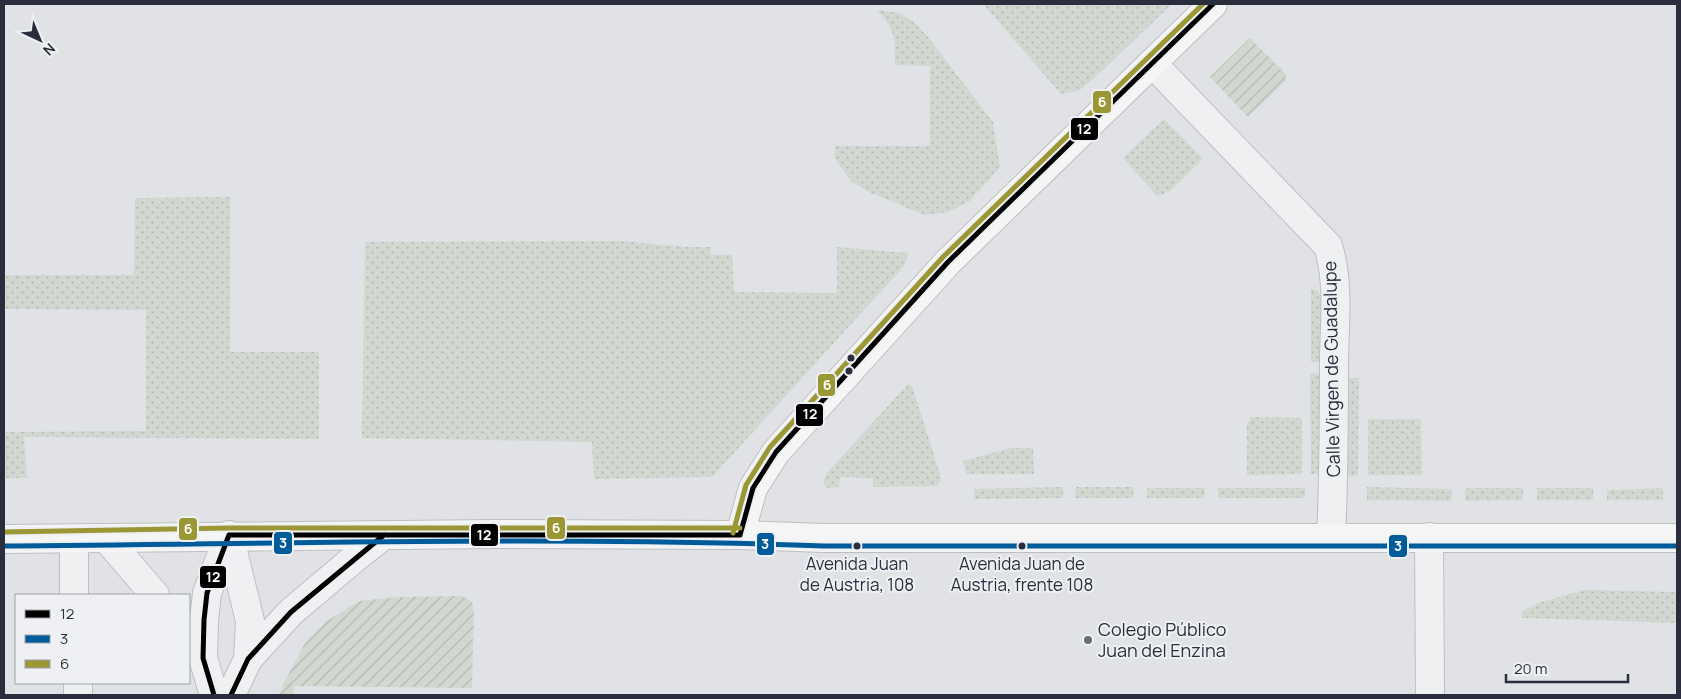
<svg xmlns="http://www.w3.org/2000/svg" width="1681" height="699" font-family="Manrope,sans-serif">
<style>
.grass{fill:url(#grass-dots)}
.garden{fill:url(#garden-furrows)}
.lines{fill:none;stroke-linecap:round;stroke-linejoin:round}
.minor-casing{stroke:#bebfc2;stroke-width:30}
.major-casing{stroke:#bdbfc2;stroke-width:30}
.minor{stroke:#eff0f2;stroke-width:28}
.major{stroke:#f5f5f5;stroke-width:28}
.bus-1-casing{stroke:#eef0f4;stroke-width:9}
.bus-2-casing{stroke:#eef0f4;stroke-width:9}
.bus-3-casing{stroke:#eef0f4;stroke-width:9}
.bus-1{stroke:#000;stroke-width:5}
.bus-2{stroke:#005b9a;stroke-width:5}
.bus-3{stroke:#9b9735;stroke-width:5}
.bus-dot{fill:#292d3c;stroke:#eef0f4;stroke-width:2}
.poi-dot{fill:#696c77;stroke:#eef0f4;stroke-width:2}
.labels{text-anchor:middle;stroke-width:4;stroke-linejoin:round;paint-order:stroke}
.bus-label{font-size:17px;fill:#292d3c;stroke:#eef0f4}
.street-label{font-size:18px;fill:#292d3c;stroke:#eef0f4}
.poi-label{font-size:18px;fill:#292d3c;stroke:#eef0f4;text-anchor:start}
.line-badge{stroke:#eef0f4;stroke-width:2}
.badge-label{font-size:14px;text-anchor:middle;font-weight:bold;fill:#fff}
</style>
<defs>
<pattern id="grass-dots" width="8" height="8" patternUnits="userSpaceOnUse" patternTransform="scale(1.25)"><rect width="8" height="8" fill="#d0d8d1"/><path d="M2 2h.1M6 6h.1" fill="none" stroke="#b3bab4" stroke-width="1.8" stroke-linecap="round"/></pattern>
<pattern id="garden-furrows" width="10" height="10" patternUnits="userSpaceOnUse" patternTransform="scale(1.25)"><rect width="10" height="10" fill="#d0d8d1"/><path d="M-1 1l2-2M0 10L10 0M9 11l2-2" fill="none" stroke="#b3bab4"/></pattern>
</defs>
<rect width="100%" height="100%" fill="#e1e2e5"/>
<path class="grass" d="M983,4h189l-69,66 -23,20 -19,4z
M877,10l22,3 16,10 13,14 65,85 7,45 -30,34 -22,11 -24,3 -55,-23 -18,-11 -16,-22v-13h95v-80l-35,-1c0,-28 1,-33 -18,-55z
M1164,119l39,40 -33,32 -13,5 -34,-38z
M230,197v155h89v87l-295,-2 3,41h-23v-46l142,-1v-121l-142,-1v-34h130l1,-77z
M621,241l66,6h24v8h21l2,37 103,1v-46l71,6 -3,12 -193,212 -118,2 -2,-37 -230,-4 3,-196z
M1311,289l7,2 3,4 1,67h-11z
M1322,373l1,101h-12l-1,-100z
M1348,378h11l-1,97 -10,1z
M908,384l4,2 28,88 1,6 -4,6 -64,1v-9l-33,-1 -1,10 -11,1 -4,-3v-6l3,-6z
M1251,417l51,1v56l-55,1v-50z
M1368,419h52l1,2 1,54h-54z
M1010,448h23l1,26h-68l-3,-13z
M1063,487v11l-89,1v-10z
M1076,487h57l1,11h-59z
M1367,487l85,2 -1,12 -84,-1z
M1147,488h58l-1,10h-57z
M1218,488h87v10h-87z
M1465,488h58v12l-58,1z
M1537,488h56v12h-56z
M1663,488v12h-56v-10z
M1584,590l93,2v31l-156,-5 3,-8 15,-7z"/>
<path class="garden" d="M1250,38l35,35 1,7 -38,37 -38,-40z
M463,596l9,6 2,9 -2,77 -178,-2 -1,9h-14l5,-12 21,-40 22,-22 32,-20 39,-4z"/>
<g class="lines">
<defs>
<path id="minor" d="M1152,63l176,183c11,35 7,74 6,111 0,60 0,120 -3,180
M229,535l21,86 -2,38
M1429,537l1,158
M106,538l49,57
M74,595v-56
M78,695v-12
M214,695l-11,-37 1,-38 3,-27 22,-58
M231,695l17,-36 43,-47 65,-55 28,-22"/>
<path id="major" d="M740,535l13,-47 23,-36 172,-190 265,-258
M4,539l489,-5 247,1 84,3h853"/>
</defs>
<use href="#minor" class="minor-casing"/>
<use href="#major" class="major-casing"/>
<use href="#minor" class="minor"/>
<use href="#major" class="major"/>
<defs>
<path id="bus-1" d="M229,535h511
M740,535l13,-47 23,-36 172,-190 265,-258
M214,695l-11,-37 1,-38 3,-27 22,-58
M231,695l17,-36 43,-47 93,-77"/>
<path id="bus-2" d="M4,546c273,-2 547,-10 820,0h853"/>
<path id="bus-3" d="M4,532l225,-4h511
M733,533l13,-48 24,-38 173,-190 260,-253"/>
</defs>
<use href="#bus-1" class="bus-1-casing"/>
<use href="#bus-2" class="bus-2-casing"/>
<use href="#bus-3" class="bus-3-casing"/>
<use href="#bus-1" class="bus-1"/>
<use href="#bus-2" class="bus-2"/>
<use href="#bus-3" class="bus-3"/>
</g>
<g class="bus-dot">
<circle cx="851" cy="358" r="4.5"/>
<circle cx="849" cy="371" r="4.5"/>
<circle cx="857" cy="546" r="4.5"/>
<circle cx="1022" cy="546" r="4.5"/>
</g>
<circle class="poi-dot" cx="1088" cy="640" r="5"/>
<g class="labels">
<g class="bus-label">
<text x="857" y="570">Avenida Juan<tspan x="857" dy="21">de Austria, 108</tspan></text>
<text x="1022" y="570">Avenida Juan de<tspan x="1022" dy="21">Austria, frente 108</tspan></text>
</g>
<g class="street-label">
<text transform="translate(1332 369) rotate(-91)" y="6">Calle Virgen de Guadalupe</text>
</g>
<g class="poi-label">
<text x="1098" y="636">Colegio Público<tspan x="1098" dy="21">Juan del Enzina</tspan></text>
</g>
</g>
<g class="line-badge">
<rect x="1092" y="90" width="20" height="24" rx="5" fill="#9b9735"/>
<rect x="1070" y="117" width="29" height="24" rx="5" fill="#000"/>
<rect x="817" y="373" width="19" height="24" rx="5" fill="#9b9735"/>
<rect x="795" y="403" width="29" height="24" rx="5" fill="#000"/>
<rect x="546" y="516" width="20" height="24" rx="5" fill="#9b9735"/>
<rect x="178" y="517" width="20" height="24" rx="5" fill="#9b9735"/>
<rect x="470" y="523" width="29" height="24" rx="5" fill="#000"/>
<rect x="273" y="531" width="20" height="24" rx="5" fill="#005b9a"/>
<rect x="756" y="532" width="19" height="24" rx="5" fill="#005b9a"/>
<rect x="1388" y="534" width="20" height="24" rx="5" fill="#005b9a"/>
<rect x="199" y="565" width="28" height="24" rx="5" fill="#000"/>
</g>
<g class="badge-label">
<text x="1102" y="107">6</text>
<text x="1084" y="134">12</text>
<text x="827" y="390">6</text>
<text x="810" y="419">12</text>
<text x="556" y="533">6</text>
<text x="188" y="534">6</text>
<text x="484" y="540">12</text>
<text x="283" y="548">3</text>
<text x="765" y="549">3</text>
<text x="1398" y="551">3</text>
<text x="213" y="582">12</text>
</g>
<rect width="1681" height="699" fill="none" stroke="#292d3c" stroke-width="10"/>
<rect x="15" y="594" width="175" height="90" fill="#eef0f4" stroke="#9fa2aa"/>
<rect x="25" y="610" width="25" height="8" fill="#000000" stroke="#9fa2aa"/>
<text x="60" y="619" font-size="15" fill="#292d3c">12</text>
<rect x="25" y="635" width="25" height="8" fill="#005b9a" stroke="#9fa2aa"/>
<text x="60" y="644" font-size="15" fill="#292d3c">3</text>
<rect x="25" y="660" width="25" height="8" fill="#9b9735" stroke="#9fa2aa"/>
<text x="60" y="669" font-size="15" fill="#292d3c">6</text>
<g transform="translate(40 40) rotate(136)" stroke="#eef0f4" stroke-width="4" paint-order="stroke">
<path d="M0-4L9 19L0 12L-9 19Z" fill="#292d3c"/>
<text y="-8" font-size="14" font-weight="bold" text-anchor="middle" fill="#292d3c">N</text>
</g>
<path d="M1506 674v8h122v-8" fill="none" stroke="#292d3c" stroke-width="2.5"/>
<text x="1514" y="674" font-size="15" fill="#292d3c" stroke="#eef0f4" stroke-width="4" paint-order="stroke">20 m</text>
</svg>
